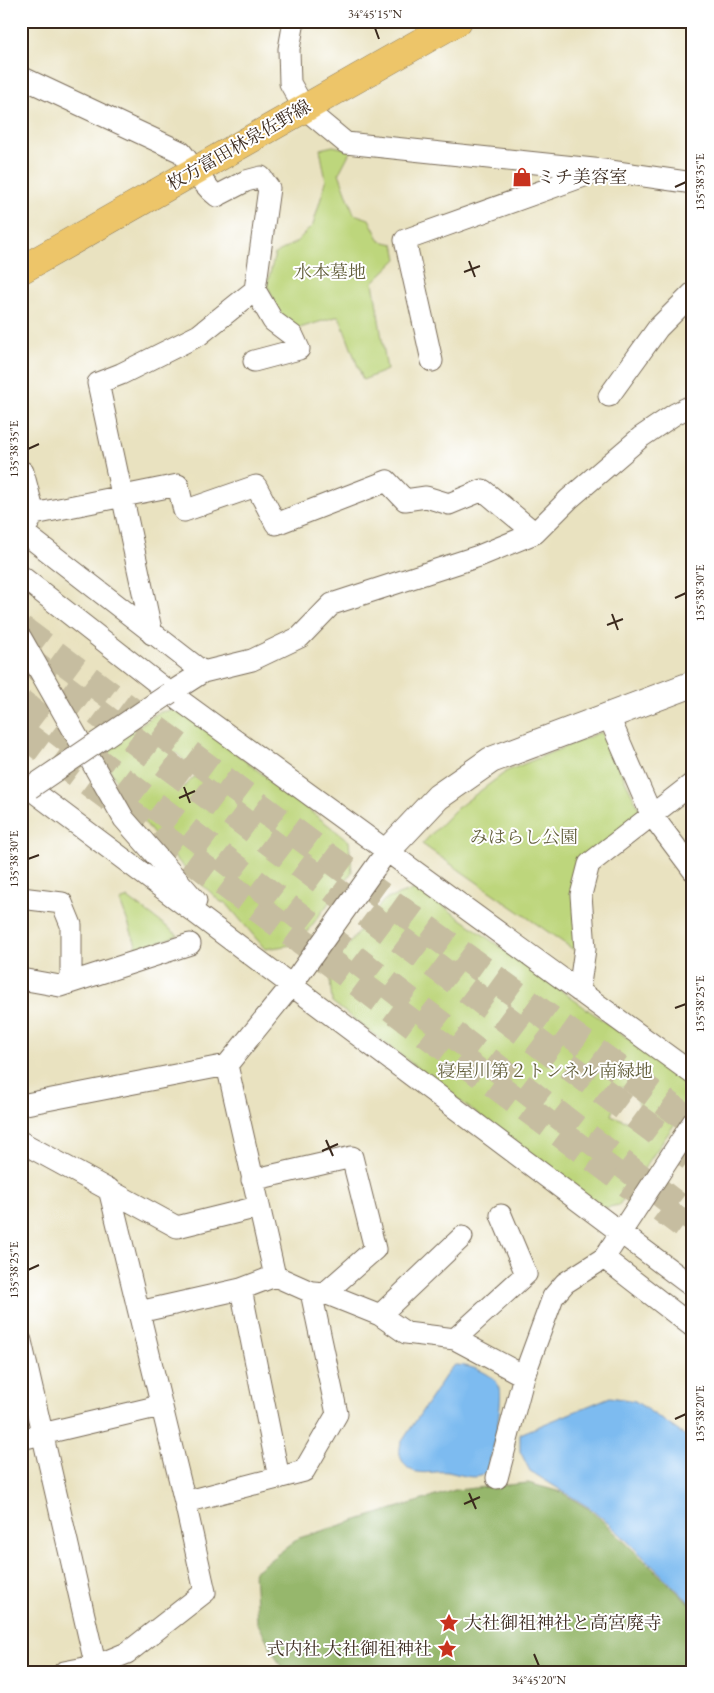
<svg xmlns="http://www.w3.org/2000/svg" width="714" height="1693" font-family="'EB Garamond','Noto Serif JP',serif">
<style>
.green{fill:#bdd67c;stroke:#7c804d;fill-rule:evenodd}
.forest{fill:#96b76c;stroke:#687045}
.water{fill:#7dbbf0;stroke:#5c7287}
.lines{fill:none;stroke-linecap:round;stroke-linejoin:round}
.trunk-tunnel{stroke:#c6bda0;stroke-width:28;stroke-dasharray:28 14;stroke-linecap:butt}
.motorway-tunnel{stroke:#c6bda0;stroke-width:28;stroke-dasharray:28 14;stroke-linecap:butt}
.minor-casing{stroke:#786a57;stroke-width:23}
.tertiary-casing{stroke:#786a57;stroke-width:28}
.primary-casing{stroke:#786a57;stroke-width:29}
.minor{stroke:#fff;stroke-width:21}
.tertiary{stroke:#fff;stroke-width:26}
.primary{stroke:#edc569;stroke-width:28}
.minor-bridge-casing{stroke:#786a57;stroke-width:23;stroke-linecap:butt}
.minor-bridge{stroke:#fff;stroke-width:21}
.ticks{fill:none;stroke:#3b2a1e;stroke-width:2}
.labels{text-anchor:middle;stroke-width:4;stroke-linejoin:round;paint-order:stroke}
.street-label{font-size:18px;fill:#3b2a1e;stroke:#fff}
.poi-label{font-size:18px;fill:#3b2a1e;stroke:#fff;text-anchor:start}
.park-label{font-size:18px;fill:#625e3a;stroke:#fff}
.neatline{fill:none;stroke:#3b2a1e;stroke-width:2}
.ticks-label{font-size:12px;text-anchor:middle;fill:#3b2a1e}
</style>
<rect width="100%" height="100%" fill="#fff"/>
<filter id="ink" filterUnits="userSpaceOnUse"><feTurbulence type="fractalNoise" baseFrequency=".02" numOctaves="2"/><feDisplacementMap in="SourceGraphic" scale="10" xChannelSelector="R" yChannelSelector="G"/><feConvolveMatrix kernelMatrix="1 2 1 2 8 2 1 2 1" color-interpolation-filters="sRGB"/></filter>
<filter id="wash" filterUnits="userSpaceOnUse"><feTurbulence type="fractalNoise" baseFrequency=".0096" numOctaves="4" result="noise"/><feDisplacementMap in="SourceGraphic" scale="20" xChannelSelector="R" yChannelSelector="G"/><feGaussianBlur stdDeviation="1.12" result="paint"/><feColorMatrix in="noise" values="0 0 0 0 0 0 0 0 0 0 0 0 0 0 0 0 0 1.4 0 .05"/><feComposite in="paint" operator="in"/></filter>
<g filter="url(#wash)">
<rect width="100%" height="100%" fill="#e9e2c0"/>
<path class="green" d="M333,146l18,4 -12,23 15,41 15,5 11,22 14,3 3,15 -24,23 14,88 -24,10 -24,-64 -46,14 -13,-17 -13,-28 8,-31 21,-12 17,-17 13,-44 -6,-32z
M172,710l10,2 167,129 3,31 -54,72 -33,5 -39,-46 -5,-1c-52,-47 -89,-86 -120,-150l58,-40zM176,753l22,20 -19,19 -21,-20z
M601,732l41,82 -60,47 -7,42 -1,47 -152,-106 34,-35 51,-38z
M418,888l268,192 -1,29 -66,96 -19,4 -268,-207 -3,-33 55,-69zM622,1087c19,7 20,22 13,38l-24,-10z
M128,898l50,37 -40,15 -18,-49z"/>
<path class="forest" d="M528,1483l33,9 31,19 101,96v61l-4,4h-405l-27,-50 -3,-50 45,-34 156,-48z"/>
<path class="water" d="M455,1365c15,0 40,8 45,24 3,12 -8,79 -17,86 -9,5 -25,-1 -35,-3 -16,-2 -35,7 -45,-10 -4,-6 -4,-12 -2,-19l49,-74z
M610,1397l25,4 58,40v165l-73,-72 -27,-24 -63,-39 -10,-20v-17z"/>
</g>
<g filter="url(#ink)">
<g class="lines">
<path class="trunk-tunnel" d="M21,629l307,228 365,266
M21,732l672,500"/>
<path class="motorway-tunnel" d="M30,662l663,497
M21,703l672,515"/>
<defs>
<path id="minor" d="M294,21l-5,28 1,34 14,25 42,35 257,27 90,13
M21,77l160,75c12,14 21,33 36,44l29,-15 15,-4 8,11 -14,102 -56,45 -78,39 -23,9 54,251
M254,361l45,-12 -6,-13 -20,-15 -18,-31
M432,361l-27,-121 193,-69
M609,396l49,-68 35,-35
M23,472l11,42 -11,18 180,140
M34,514l144,-29 6,26 72,-25 20,38 111,-43 18,19 21,-3 23,7 34,-14 52,43
M21,576l149,117 523,381
M21,638l103,181 72,82
M170,693l33,-21 49,-12 48,-23 32,-33 147,-48 56,-23 34,-34 72,-62 34,-23 18,-9
M609,717l42,97 42,56
M21,782l672,505
M21,898l41,5 9,22v57
M21,979l39,7 130,-42
M579,991l6,-42 -4,-54 8,-31 104,-81
M21,1105l206,-40 64,-79 96,-135
M21,1142l156,85 81,-20
M252,1180l100,-23 23,92 -50,44
M109,1189l76,313
M604,1258l89,69
M241,1289l38,189
M313,1292l12,1 55,22 26,18 49,6 69,37
M139,1312l102,-23 34,-13
M380,1315l82,-78
M455,1339l71,-65 -25,-59
M21,1341l76,331
M21,1439l139,-33
M497,1478l27,-102 29,-79 12,-14 39,-25 89,-136
M64,1672l31,-6 32,-13 78,-61 -20,-90 119,-31 33,-57 -26,-122 -36,-16 -48,-211"/>
<path id="tertiary" d="M387,851l51,-54 53,-37 202,-76"/>
<path id="primary" d="M21,270l437,-249"/>
</defs>
<use href="#minor" class="minor-casing"/>
<use href="#tertiary" class="tertiary-casing"/>
<use href="#primary" class="primary-casing"/>
<use href="#minor" class="minor"/>
<use href="#tertiary" class="tertiary"/>
<use href="#primary" class="primary"/>
<defs>
<path id="minor-bridge" d="M30,788l140,-95"/>
</defs>
<use href="#minor-bridge" class="minor-bridge-casing"/>
<use href="#minor-bridge" class="minor-bridge"/>
</g>
</g>
<path class="ticks" d="M375,28l4,11M675,187l11,-5M469,261l6,16M464,272l16,-6M28,449l11,-5M675,598l11,-5M612,614l6,16M607,625l16,-6M184,787l6,16M179,798l16,-7M28,859l11,-4M675,1008l11,-4M326,1140l7,16M322,1151l16,-7M28,1270l11,-5M675,1419l11,-5M469,1493l7,16M464,1504l16,-7M534,1654l5,12"/>
<defs>
<symbol id="shop-bare" viewBox="-9 -9 18 18"><path d="M-5-2.5h2.3a2.7 3.5 0 0 1 5.4 0H5L5.5 6h-11ZM-1.5-2.5h3a1.5 2.3 0 0 0-3 0Z" fill="#c8321e" stroke="#fff" stroke-width="2.5" paint-order="stroke"/></symbol>
<symbol id="sight-bare" viewBox="-9 -9 18 18"><path d="M0-6L1.8-2.2L6-1.7L2.9 1.2L3.7 5.4L0 3.3L-3.7 5.4L-2.9 1.2L-6-1.7L-1.8-2.2Z" fill="#c8321e" stroke="#fff" stroke-width="2.5" paint-order="stroke"/></symbol>
</defs>
<g fill-rule="evenodd">
<use href="#shop-bare" x="508" y="163" width="28" height="28"/>
<use href="#sight-bare" x="435" y="1609" width="28" height="28"/>
<use href="#sight-bare" x="433" y="1635" width="28" height="28"/>
</g>
<g class="labels">
<g class="street-label">
<text transform="translate(239 145) rotate(-30)" y="6">枚方富田林泉佐野線</text>
</g>
<g class="poi-label">
<text x="537" y="183">ミチ美容室</text>
<text x="464" y="1629">大社御祖神社と高宮廃寺</text>
<text x="432" y="1655" text-anchor="end">式内社 大社御祖神社</text>
</g>
<g class="park-label">
<text x="330" y="278">水本墓地</text>
<text x="524" y="843">みはらし公園</text>
<text x="545" y="1077">寝屋川第２トンネル南緑地</text>
</g>
</g>
<rect width="714" height="1693" fill="none" stroke="#fff" stroke-width="55"/>
<rect x="28" y="28" width="658" height="1638" class="neatline"/>
<g class="ticks-label">
<text x="375" y="18">34°45'15"N</text>
<text transform="translate(700 182) rotate(-90)" y="4">135°38'35"E</text>
<text transform="translate(14 449) rotate(-90)" y="4">135°38'35"E</text>
<text transform="translate(700 593) rotate(-90)" y="4">135°38'30"E</text>
<text transform="translate(14 859) rotate(-90)" y="4">135°38'30"E</text>
<text transform="translate(700 1004) rotate(-90)" y="4">135°38'25"E</text>
<text transform="translate(14 1270) rotate(-90)" y="4">135°38'25"E</text>
<text transform="translate(700 1414) rotate(-90)" y="4">135°38'20"E</text>
<text x="539" y="1684">34°45'20"N</text>
</g>
</svg>
